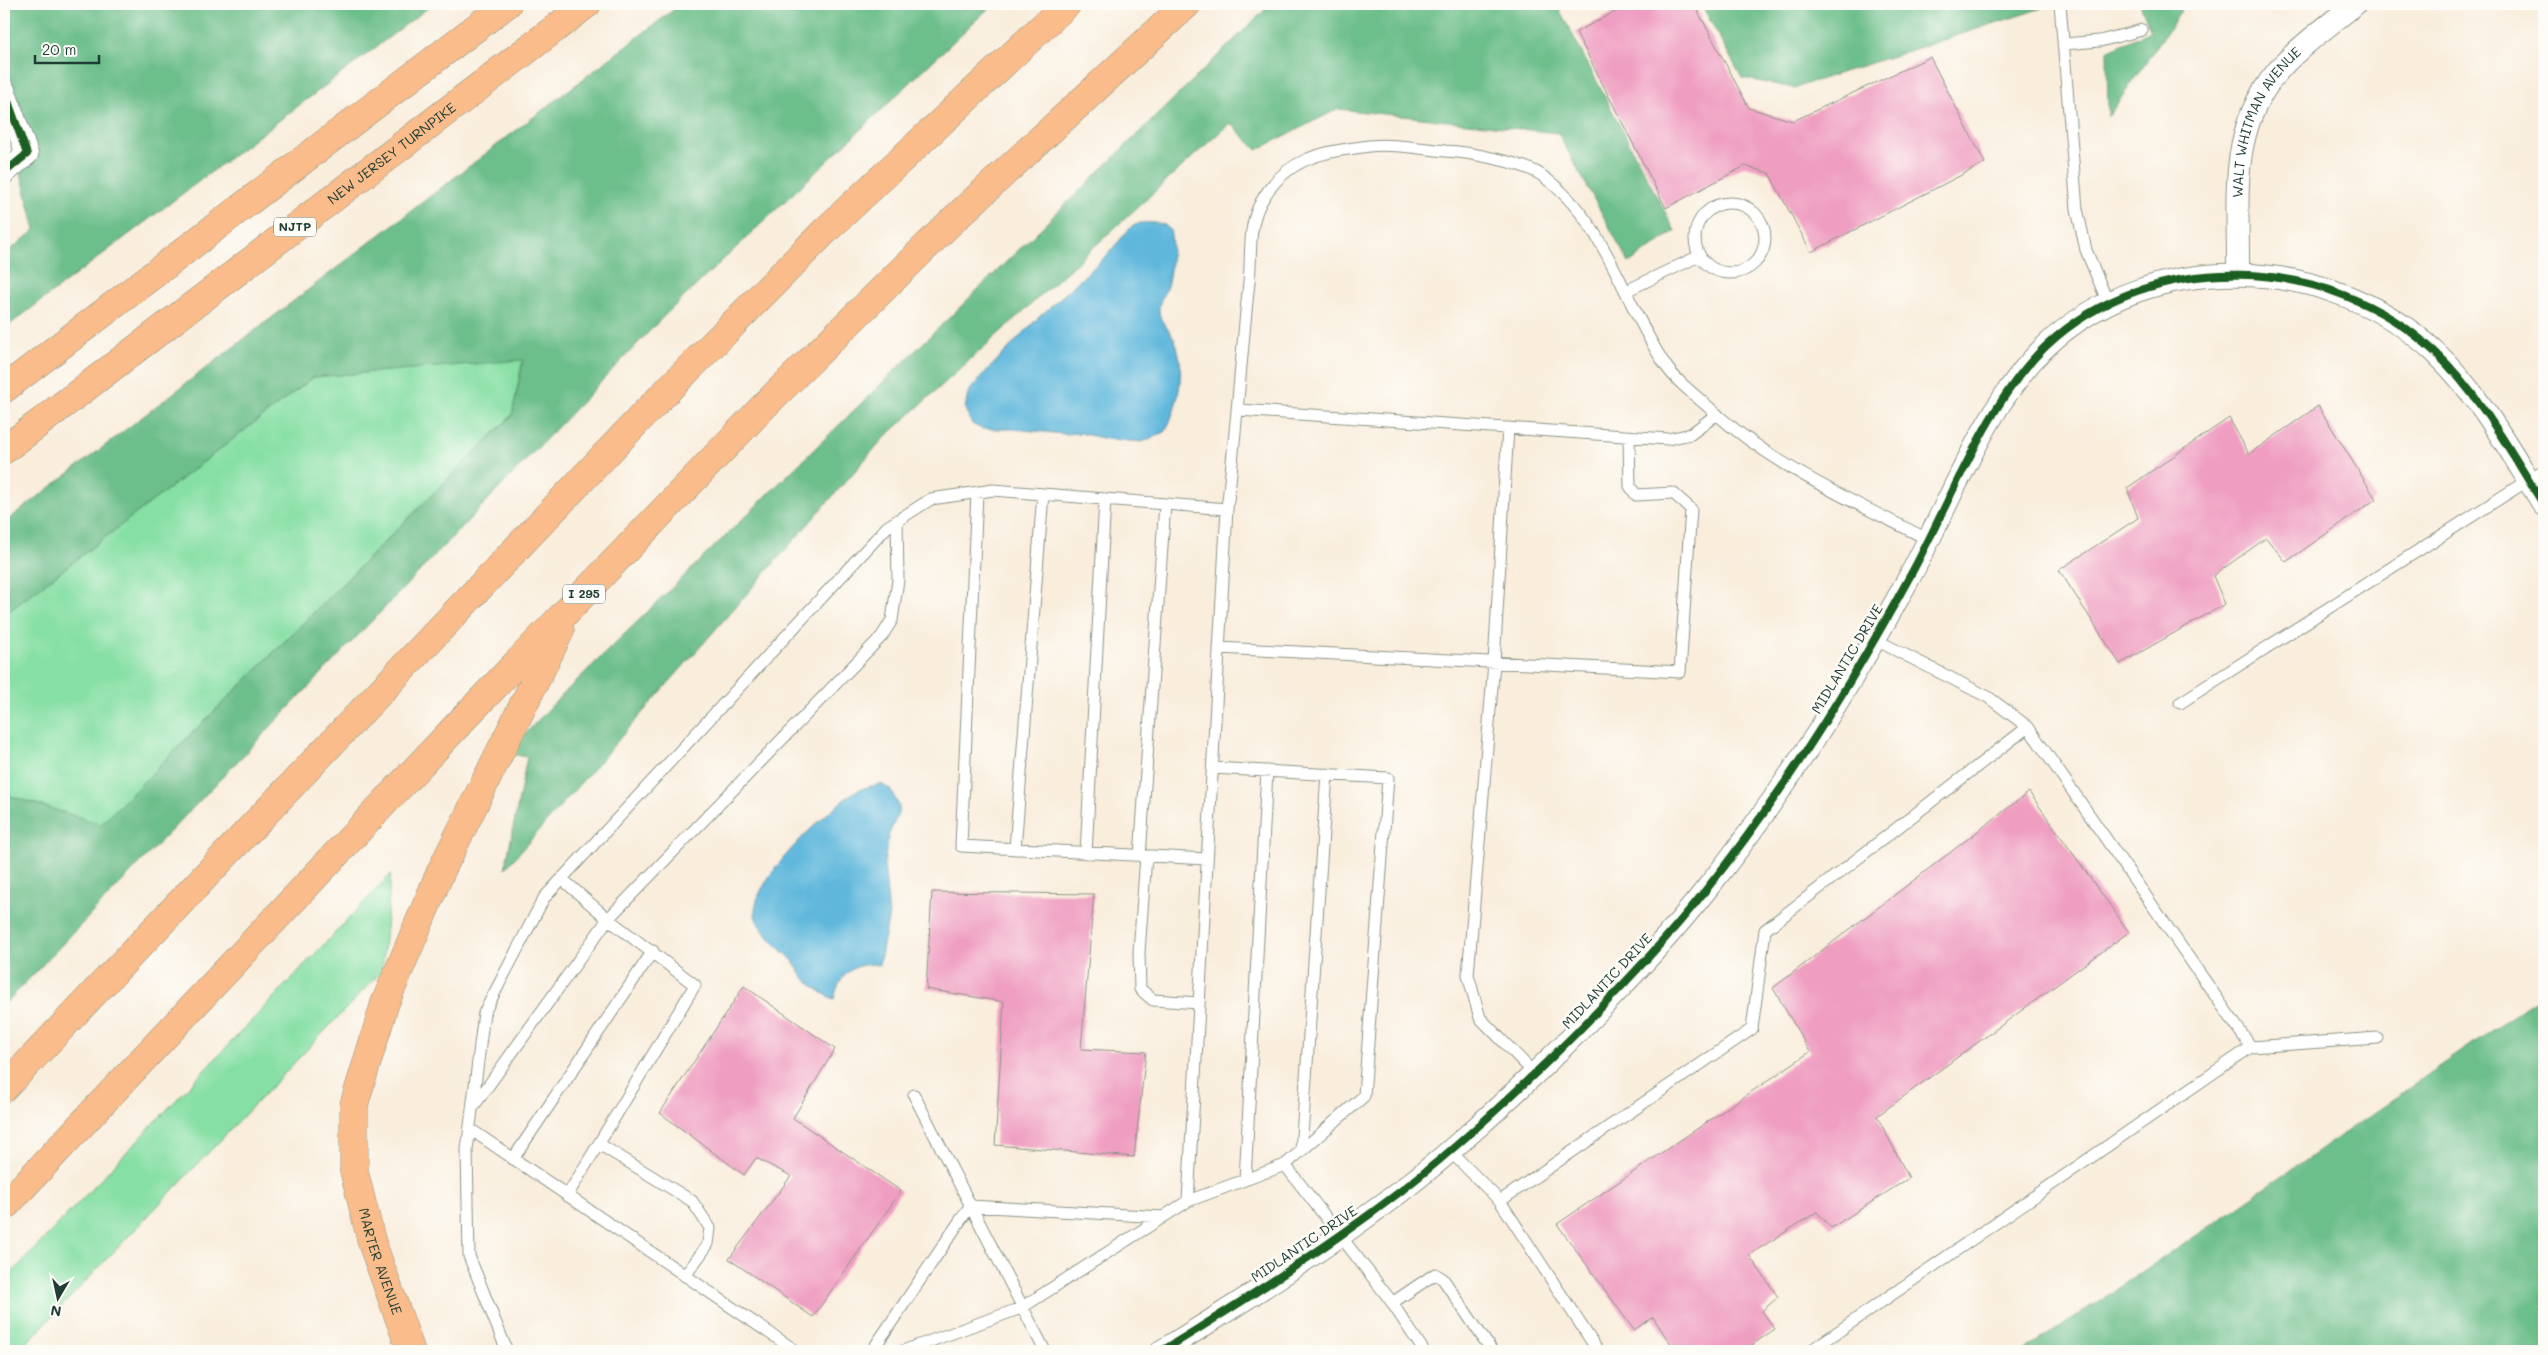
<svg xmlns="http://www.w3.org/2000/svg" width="2548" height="1355" font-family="Mali,sans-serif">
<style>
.green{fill:#86dfa4;stroke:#528e6c}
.forest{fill:#6cbe8a;stroke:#467e5f}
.water{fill:#5eb7dc;stroke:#3e7a88}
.building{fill:#ef9ec1}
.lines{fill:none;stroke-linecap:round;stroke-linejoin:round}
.lane-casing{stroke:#8c9588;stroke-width:13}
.street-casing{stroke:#8c9588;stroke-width:24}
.primary-casing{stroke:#8c9588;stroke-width:29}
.highway-casing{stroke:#8c9588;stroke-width:29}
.lane{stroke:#fff;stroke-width:11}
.street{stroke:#fff;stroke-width:22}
.primary{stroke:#f9bc8a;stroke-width:28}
.highway{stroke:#f9bc8a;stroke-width:28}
.cycleway-casing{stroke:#fdfcf7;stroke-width:11}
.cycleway{stroke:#1b5e20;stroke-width:8}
.labels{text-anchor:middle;stroke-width:5;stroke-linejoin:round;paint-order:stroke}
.shield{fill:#fdfcf7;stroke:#62766e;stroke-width:1}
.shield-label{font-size:12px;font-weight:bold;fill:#1f3d34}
.street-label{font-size:14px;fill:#1f3d34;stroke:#fdfcf7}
</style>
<rect width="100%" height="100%" fill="#fdfcf7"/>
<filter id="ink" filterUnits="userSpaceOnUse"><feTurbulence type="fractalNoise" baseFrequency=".02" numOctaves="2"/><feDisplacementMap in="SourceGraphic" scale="10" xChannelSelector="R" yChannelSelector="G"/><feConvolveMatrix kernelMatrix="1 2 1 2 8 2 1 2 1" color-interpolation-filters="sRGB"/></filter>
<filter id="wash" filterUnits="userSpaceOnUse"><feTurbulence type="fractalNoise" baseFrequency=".0096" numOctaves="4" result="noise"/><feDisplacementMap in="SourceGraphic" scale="20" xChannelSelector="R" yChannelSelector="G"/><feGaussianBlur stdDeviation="1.12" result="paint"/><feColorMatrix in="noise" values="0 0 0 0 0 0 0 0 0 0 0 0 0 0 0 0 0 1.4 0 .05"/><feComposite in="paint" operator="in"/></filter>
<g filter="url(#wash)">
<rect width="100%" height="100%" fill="#f9eddc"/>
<path class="green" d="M523,359l-11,56 -411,409 -97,-30v-179l310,-238z
M391,874l-9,97 -363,380h-15v-70z"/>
<path class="forest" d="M4,4h429l-429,325v-74l31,-25 -31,-125z
M681,4h101l1,2 4,-2h206l-328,311 -661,690v-211l97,30 411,-408 11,-56 -209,17 -310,238v-92z
M1271,4h292l-5,3 117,224 -46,32 -71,-130 -220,-24 -81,41 -27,-27 -347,316 -378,430 22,-112 -20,-4 55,-58z
M1701,4h341v4l-248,80 -52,-10z
M2140,4h46l-78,113 -1,-66 44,-20z
M2544,994v357h-520l197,-132z"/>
<path class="water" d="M1140,223c9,0 24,-2 29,6 6,9 1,48 -2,57 -3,9 -9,16 -8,26 1,10 11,18 15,27 13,28 5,66 -9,93l-23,10 -35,-3 -27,-6 -16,1 -50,-5h-32l-10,-5 -7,-15 3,-16 11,-14 58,-60 69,-63 25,-29z
M881,784l9,5 9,17 -1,8 -9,20 -5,30 5,51 -10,50c-26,-4 -40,11 -45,34 -9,-3 -28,-17 -33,-25 -3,-4 -4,-8 -8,-13 -10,-11 -36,-31 -38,-46 -4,-35 71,-103 98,-122 6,-5 20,-7 28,-9z"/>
<g id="blocks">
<path class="building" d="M1630,4h64l55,104 44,13 137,-64 55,106 -174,89 -42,-79 -24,-7 -79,42 -90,-176z
M2318,406l58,93 -90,63 -20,-24 -53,38 12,28 -105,60 -61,-94 79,-52 -11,-30 102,-70 20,36z
M2029,792l100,140 -252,184 32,62 -78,50 -14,-16 -68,43 29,42 -16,14 13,18 -32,22h-68l-22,-34 -19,13 -77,-106 253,-172 -37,-64z
M932,892l162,2 -13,155 65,3 -12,105 -139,-12 9,-143 -78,-13z
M744,986l91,63 -42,69 108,73 -88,126 -84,-58 62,-83 -35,-18 -12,17 -84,-62z"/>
</g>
</g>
<g filter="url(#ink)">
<use href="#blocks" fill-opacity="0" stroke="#8c9588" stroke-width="1"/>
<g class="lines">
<defs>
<path id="lane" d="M2060,4l17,205 9,41 22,53
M2064,44l36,-3 42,-11
M1695 238a35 35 0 1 1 70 0a35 35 0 1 1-70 0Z
M1626,291l73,-35
M1239,410l429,29 23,-5 26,-20
M1508,428l-14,235 -26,312 12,43 55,56
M977,493l-16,353 246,13
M1219,648l461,24 11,-163 -18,-16 -37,2 -6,-9 -1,-50
M2180,703l364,-233
M1213,768l175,10 -24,318 -79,69
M1015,849l28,-355
M1086,853l19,-354
M1140,856l25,-352
M1146,856l-7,96 1,37 13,11 46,3
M562,879l46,40 87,66 -128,211
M2251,1047l127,-9
M914,1095l131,256
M473,1107l135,-188 274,-283 10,-16 6,-40 -1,-59
M470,1129l326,222
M599,1144l93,57 18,27 -2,16 -23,32
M1301,1151l26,-377
M1450,1151l50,50
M513,1159l140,-208
M1245,1180l22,-409
M1188,1201l39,-692c9,-76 14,-151 22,-227 3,-27 -2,-54 12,-80 25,-45 62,-50 108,-56 24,-3 52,3 76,5 23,1 77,11 96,24 64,44 82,126 123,188 11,18 34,34 50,49 63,56 141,90 215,128
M1392,1303l43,-29 8,5 49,72
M507,1351l-38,-95 -2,-106 17,-137 60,-115 343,-371 44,-28 62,-9 234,19
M872,1351l98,-145 193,11
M903,1351l118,-43 167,-107 97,-36 103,132 36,54
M1598,1351l-98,-150 252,-172 13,-99 263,-203
M1810,1351l441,-304 -223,-320 -40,-30 -114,-58"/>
<g id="street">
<path d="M4,90l23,64 -23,19"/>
<path id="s1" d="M2238,273c1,-78 -12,-148 47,-210 21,-22 47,-40 70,-59"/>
<path d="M1162,1351c82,-50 163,-102 239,-160 53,-41 101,-86 149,-132 54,-53 107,-108 155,-168 78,-97 145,-205 205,-315 39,-71 77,-175 136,-230 106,-100 285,-92 389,6 46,44 76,101 109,153"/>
</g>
<g id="primary">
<path id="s2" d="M354,1171l18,72 39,108"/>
</g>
<g id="highway">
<path d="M4,389l503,-385"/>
<path id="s3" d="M4,450l583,-446"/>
<path d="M4,1088l644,-678 178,-180 241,-226"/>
<path d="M354,1171v-66l31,-102 56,-132 119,-240"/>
<path d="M4,1207l462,-491 300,-312 184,-181 237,-219"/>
</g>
</defs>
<use href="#lane" class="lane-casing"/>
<use href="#street" class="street-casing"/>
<use href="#primary" class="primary-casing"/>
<use href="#highway" class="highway-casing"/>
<use href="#lane" class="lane"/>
<use href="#street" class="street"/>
<use href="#primary" class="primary"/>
<use href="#highway" class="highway"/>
<defs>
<path id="cycleway" d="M4,90l23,64 -23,19
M1162,1351c82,-50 163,-102 239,-160 53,-41 101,-86 149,-132 54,-53 107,-108 155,-168 78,-97 145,-205 205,-315 39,-71 77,-175 136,-230 106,-100 285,-92 389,6 46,44 76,101 109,153"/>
</defs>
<use href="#cycleway" class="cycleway-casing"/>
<use href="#cycleway" class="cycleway"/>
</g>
</g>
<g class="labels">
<g class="shield">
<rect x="274" y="217.5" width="42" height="19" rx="4"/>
<rect x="563" y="584.5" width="42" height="19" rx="4"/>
</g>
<g class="shield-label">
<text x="295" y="231">NJTP</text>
<text x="584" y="598">I 295</text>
</g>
<g class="street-label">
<text dy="5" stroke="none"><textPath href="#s1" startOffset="158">WALT WHITMAN AVENUE</textPath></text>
<text dy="5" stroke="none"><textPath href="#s3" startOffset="488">NEW JERSEY TURNPIKE</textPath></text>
<text transform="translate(1847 659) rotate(-59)" y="5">MIDLANTIC DRIVE</text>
<text transform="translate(1607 981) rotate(-47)" y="5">MIDLANTIC DRIVE</text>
<text transform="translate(1304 1244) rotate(-34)" y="5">MIDLANTIC DRIVE</text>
<text dy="5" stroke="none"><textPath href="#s2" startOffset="94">MARTER AVENUE</textPath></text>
</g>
</g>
<rect width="2548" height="1355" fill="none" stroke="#fdfcf7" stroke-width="20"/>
<g transform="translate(58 1298) rotate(189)" stroke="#fdfcf7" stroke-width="4" paint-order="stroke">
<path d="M0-4L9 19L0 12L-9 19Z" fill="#1f3d34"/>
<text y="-8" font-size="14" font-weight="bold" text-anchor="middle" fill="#1f3d34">N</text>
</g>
<path d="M35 55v8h64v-8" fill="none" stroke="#1f3d34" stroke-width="2.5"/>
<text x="42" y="55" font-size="15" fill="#1f3d34" stroke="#fdfcf7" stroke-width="4" paint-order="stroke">20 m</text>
</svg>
